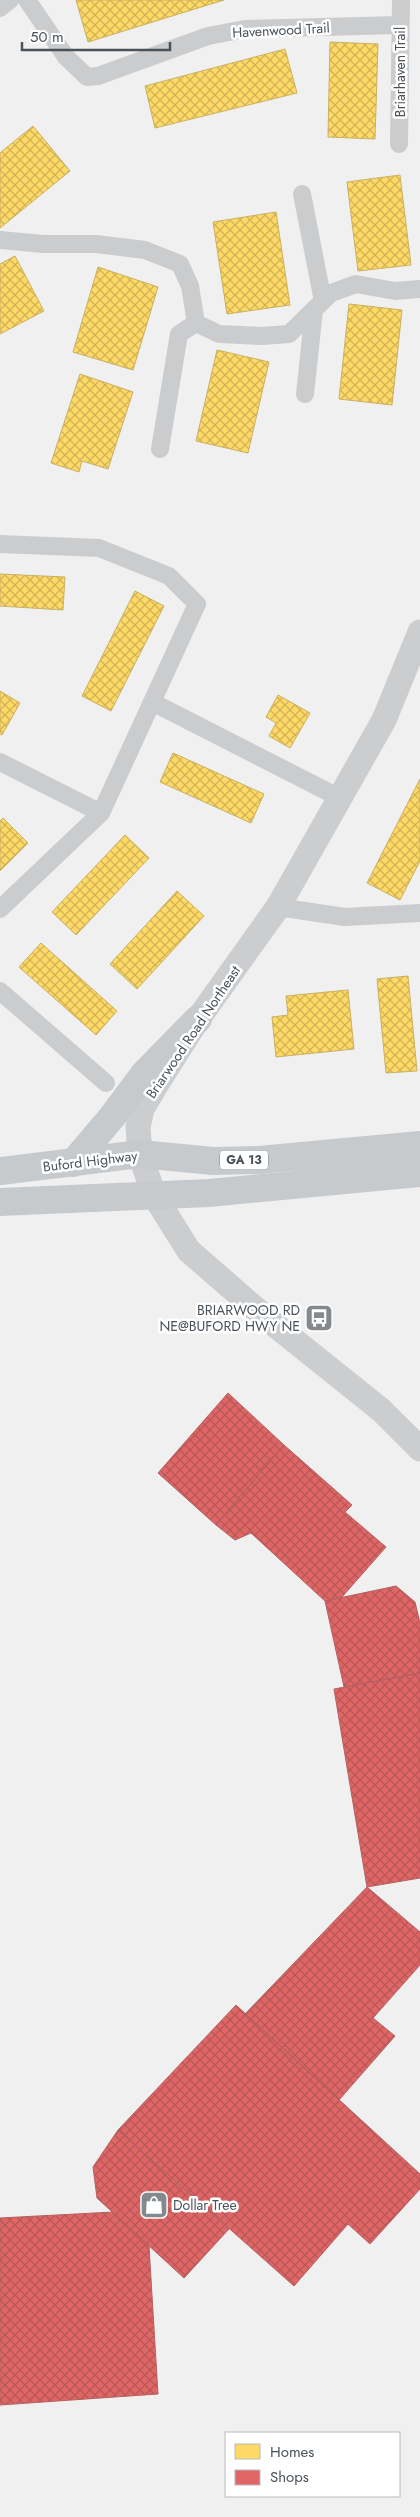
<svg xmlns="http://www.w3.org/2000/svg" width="420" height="2517" font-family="Jost,sans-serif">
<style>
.homes{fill:url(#homes-cross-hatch);stroke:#c9b062}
.shops{fill:url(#shops-cross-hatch);stroke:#b36062}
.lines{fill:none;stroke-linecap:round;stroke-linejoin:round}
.street{stroke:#cbccce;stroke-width:18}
.secondary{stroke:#cccdcf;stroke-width:25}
.primary{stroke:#c7cacc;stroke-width:28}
.labels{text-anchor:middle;stroke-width:5;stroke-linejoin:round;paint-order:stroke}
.shield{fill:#fff;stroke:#80868c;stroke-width:1}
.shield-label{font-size:12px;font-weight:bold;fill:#4a525a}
.street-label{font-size:14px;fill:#4a525a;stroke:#fff}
.poi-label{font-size:14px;fill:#4a525a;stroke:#fff;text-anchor:end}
</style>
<defs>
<pattern id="homes-cross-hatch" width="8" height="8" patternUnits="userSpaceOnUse" patternTransform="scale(1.25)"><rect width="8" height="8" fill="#ffd966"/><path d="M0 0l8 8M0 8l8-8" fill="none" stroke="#d0b357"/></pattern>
<pattern id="shops-cross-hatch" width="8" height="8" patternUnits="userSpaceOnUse" patternTransform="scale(1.25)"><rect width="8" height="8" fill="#e06666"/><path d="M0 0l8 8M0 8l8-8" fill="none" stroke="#b85757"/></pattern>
</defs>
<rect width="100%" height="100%" fill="#f1f0f0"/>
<path class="homes" d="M76,0h148l-136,42z
M330,42l48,2 -3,95 -47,-2z
M285,49l12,44 -142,35 -10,-42z
M33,126l37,45 -70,57v-75z
M400,175l11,90 -53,6 -11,-89z
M276,212l14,93 -63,9 -14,-92z
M15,256l29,55 -44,23v-70z
M98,267l60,20 -25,83 -60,-18z
M349,304l53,6 -10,95 -53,-6z
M217,350l52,12 -21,91 -52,-12z
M80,374l53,18 -25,77 -26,-8 -3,11 -28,-9z
M0,574l65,3 -2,33 -63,-4z
M135,591l29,15 -53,105 -29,-15z
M0,691l20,12 -18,32 -2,-1z
M278,695l32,18 -20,35 -21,-12 7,-13 -10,-6z
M173,753l91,41 -13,29 -91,-41z
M420,779v82l-20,39 -33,-17z
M3,818l25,25 -28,28v-50z
M125,835l24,23 -73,77 -24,-23z
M177,891l27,25 -67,73 -27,-25z
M41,943l76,68 -21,24 -77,-68z
M408,976l9,95 -31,2 -9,-94z
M348,990l6,59 -78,8 -4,-40 16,-2 -2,-19z"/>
<path class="shops" d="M228,1393l56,52 -68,80 -58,-52z
M284,1445l68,60 -7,7 41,35 -44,50 -17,4 -74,-68 -16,7 -19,-15z
M396,1586l19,16 5,21v50l-76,14 -19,-86z
M420,1673v205l-53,9 -33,-198z
M367,1887l53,45v33l-47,53 22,18 -56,64 -94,-86z
M236,2005l184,169v15l-50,55 -22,-20 -54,62 -176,-156z
M118,2130l111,99 -45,49 -87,-80 -4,-31z
M113,2212l36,34 9,148 -158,11v-187z"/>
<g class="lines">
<path class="street" d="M27,0l39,57 21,20 11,-1 110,-40 37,-7 155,-4
M0,8l10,-8
M399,144l2,-144
M302,194l21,107
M0,240l43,4h53l49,6 35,14 10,22 6,37 23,11 43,2 27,-2 42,-41 25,-9 39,7 25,-2
M305,394l9,-84
M160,449l19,-115 17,-11
M0,544l99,4 70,28 28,28 -96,209 -101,96
M152,702l188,96
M0,762l101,51
M278,907l67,10 75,-4
M0,991l106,92"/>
<path class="secondary" d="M420,632l-36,88 -106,187 -80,112 -40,63 -16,27 -4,18 2,27 14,41 35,56 76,66 116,93 39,39"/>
<path class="primary" d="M73,1163l39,-46 33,-44 53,-54
M0,1171l140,-17 73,7 46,-1 161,-15
M0,1202l209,-9 211,-20"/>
</g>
<defs>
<symbol id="bus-square" viewBox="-11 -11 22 22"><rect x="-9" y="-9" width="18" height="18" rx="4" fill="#84898e" stroke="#fff"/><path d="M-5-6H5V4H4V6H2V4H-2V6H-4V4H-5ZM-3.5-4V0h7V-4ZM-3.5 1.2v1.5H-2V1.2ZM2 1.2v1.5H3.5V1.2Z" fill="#fff"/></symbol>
<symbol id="shop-square" viewBox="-11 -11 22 22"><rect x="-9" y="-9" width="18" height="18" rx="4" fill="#84898e" stroke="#fff"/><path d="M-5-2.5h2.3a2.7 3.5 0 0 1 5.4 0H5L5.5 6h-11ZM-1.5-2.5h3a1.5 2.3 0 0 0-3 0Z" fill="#fff"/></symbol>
</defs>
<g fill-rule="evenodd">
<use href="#bus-square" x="303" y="1302" width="32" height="32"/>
<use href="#shop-square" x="138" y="2189" width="32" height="32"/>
</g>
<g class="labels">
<rect class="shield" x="220" y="1150.5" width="48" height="19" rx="4"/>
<g class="shield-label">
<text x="244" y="1164">GA 13</text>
</g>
<g class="street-label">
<text transform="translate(281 30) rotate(-3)" y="5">Havenwood Trail</text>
<text transform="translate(400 72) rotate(-90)" y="5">Briarhaven Trail</text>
<text transform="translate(193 1032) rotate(-56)" y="5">Briarwood Road Northeast</text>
<text transform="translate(90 1161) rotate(-7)" y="5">Buford Highway</text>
</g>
<g class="poi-label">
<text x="300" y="1315">BRIARWOOD RD<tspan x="300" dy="16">NE@BUFORD HWY NE</tspan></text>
<text x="173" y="2210" text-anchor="start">Dollar Tree</text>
</g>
</g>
<rect x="225" y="2432" width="175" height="65" fill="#ffffff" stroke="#b7babd"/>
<rect x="235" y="2444" width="25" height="15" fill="#ffd966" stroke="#b7babd"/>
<text x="270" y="2457" font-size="15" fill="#4a525a">Homes</text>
<rect x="235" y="2470" width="25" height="15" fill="#e06666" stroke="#b7babd"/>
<text x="270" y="2482" font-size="15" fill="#4a525a">Shops</text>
<path d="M22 42v8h148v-8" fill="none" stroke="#4a525a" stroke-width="2.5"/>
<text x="30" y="42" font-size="15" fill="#4a525a" stroke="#ffffff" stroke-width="4" paint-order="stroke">50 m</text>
</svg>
